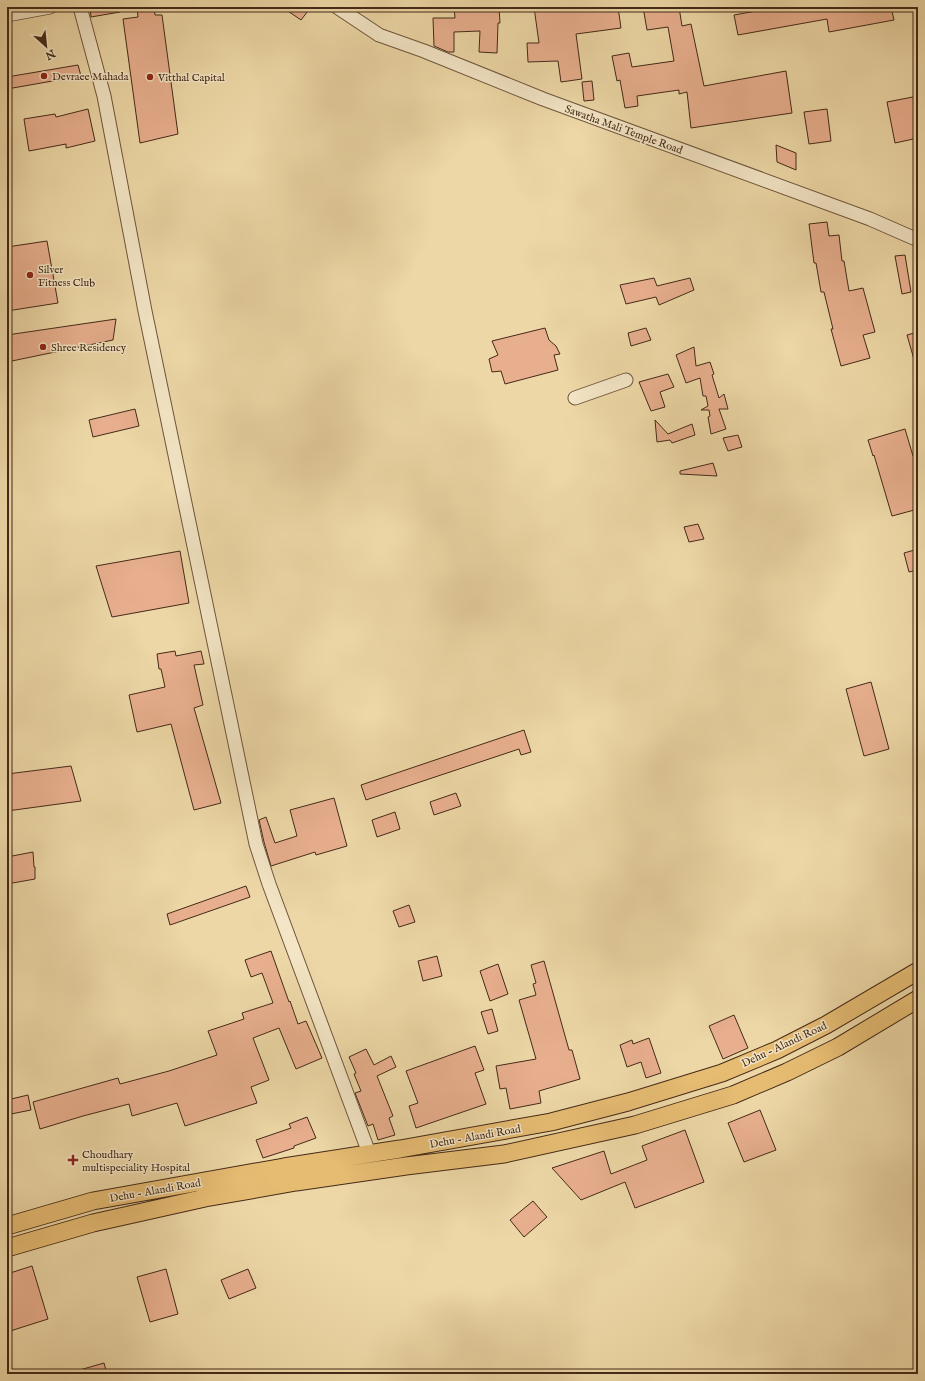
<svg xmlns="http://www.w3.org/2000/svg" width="925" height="1381" font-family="'IM FELL English',serif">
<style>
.building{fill:#e8af8e;stroke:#442a18}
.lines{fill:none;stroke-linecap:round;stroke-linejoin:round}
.minor-casing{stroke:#6e553c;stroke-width:15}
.major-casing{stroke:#442a18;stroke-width:19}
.minor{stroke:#f3e5c5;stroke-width:13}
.major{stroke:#e6bc73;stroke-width:17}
.poi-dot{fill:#8f2418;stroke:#f3e5c5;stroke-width:1.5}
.labels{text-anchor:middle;stroke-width:3;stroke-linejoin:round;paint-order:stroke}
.poi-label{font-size:11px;fill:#442a18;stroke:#f3e5c5;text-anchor:start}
.street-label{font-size:11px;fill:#442a18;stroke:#f3e5c5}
</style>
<rect width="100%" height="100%" fill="#edd7a6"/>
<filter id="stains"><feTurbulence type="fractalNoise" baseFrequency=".005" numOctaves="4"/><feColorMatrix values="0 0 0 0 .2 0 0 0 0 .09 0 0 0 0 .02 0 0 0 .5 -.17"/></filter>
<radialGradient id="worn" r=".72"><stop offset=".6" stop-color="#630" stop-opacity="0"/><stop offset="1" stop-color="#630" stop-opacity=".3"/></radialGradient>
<path class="building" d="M90,7h29l1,5 -29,5z
M137,7h17l1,8h7l16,119 -38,9 -17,-124 15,-2z
M282,7h29l-10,13z
M454,7h45l1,16h-2l-1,30 -18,-1 1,-21 -26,1v20h-6l-14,-6 -1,-28h22z
M534,7h84l3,21 -45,6 6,45 -21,3 -3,-21 -30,1 -1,-19h12z
M643,7h36l3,19 9,-2 13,62 82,-15 6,42 -101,15 -4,-36 -8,2v-4l-42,6 1,10 -13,2 -5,-28 -3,1 -5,-25 17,-3 3,14 42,-6 -6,-34 -21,3z
M779,7h112l3,13 -65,12 -2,-13 -89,16 -4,-20z
M78,65l3,11 -74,13v-12z
M592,81l2,19 -10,1 -2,-19z
M918,96v42l-23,5 -8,-41z
M88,109l7,32 -29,7v-4l-37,7 -5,-32 31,-5 1,3z
M827,109l4,32 -22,3 -5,-32z
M776,145l20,8v17l-19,-8z
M827,222l2,14 10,-1 3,26h2l5,30 14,-3 12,44 -12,3 7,23 -29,8 -10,-37h2l-9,-37h-3l-5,-29h-2l-5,-39z
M47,241l11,62 -51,8v-64z
M905,255l6,37 -9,2 -7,-38z
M654,278l3,8 33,-8 4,12 -35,15 -3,-8 -30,7 -6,-19z
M116,319l-3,21 -106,22v-27z
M545,328l4,12 7,6 4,8 -6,1 4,15 -53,14 -4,-13 -9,1 -3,-13 9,-4 -6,-14z
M646,328l5,12 -20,6 -3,-13z
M918,332v31h-3l-8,-28z
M694,347l2,19 14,-4 4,12 -2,1 7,23 5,-4 4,15h-9l7,20 -15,5 -3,-17 2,-1 -1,-6h-8l7,-4 -2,-10h-3l-3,-18 -14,5 -10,-28z
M668,374l6,13 -14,5 5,15 -14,4 -12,-29z
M135,409l4,17 -46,11 -4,-17z
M655,420l13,14 24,-10 3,11 -23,8 -2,-3 -13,2z
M905,429l8,27 5,-2v55l-26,7 -18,-61 -1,1 -5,-16z
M738,435l4,12 -14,4 -5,-13z
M713,463l4,13 -37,-2v-3z
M698,524l6,15 -15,3 -5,-15z
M918,549v21l-9,2 -5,-19z
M180,551l9,52 -77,14 -16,-51z
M175,651l1,5 25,-5 3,13 -10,1 9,40 -9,3 27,95 -27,7 -23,-86 -34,8 -8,-37 36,-8 -4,-18h-2l-2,-15z
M871,682l18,67 -25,7 -18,-67z
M524,730l7,22 -10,3 -2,-6 -153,51 -5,-15z
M71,766l10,35 -74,10v-37z
M456,793l5,13 -27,9 -4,-13z
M334,798l13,48 -31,9 -1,-3 -44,14 -7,-24 -5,-22 7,-3 9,26 22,-7 -7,-26z
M395,812l5,17 -23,8 -5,-17z
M33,852l1,15h1v12l-28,5v-27z
M246,886l4,11 -80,28 -3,-11z
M409,905l6,17 -16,5 -6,-16z
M271,951l18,51 1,-1 8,23 8,-3 16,37 -26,11 -17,-41 -26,10 16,42 -18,7 6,16 -72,23 -8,-23 -45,13 -3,-12 -46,12 -43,13 -7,-27 85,-24 2,6 49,-13 48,-16 -9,-24 36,-12 -2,-6 31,-10 -11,-30 -11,4 -6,-17z
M437,956l5,20 -19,5 -5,-20z
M544,961l25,89h3l8,29 -41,12 2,12 -31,6 -4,-21 -6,1 -4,-23 40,-7 -17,-59 17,-5 -3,-11 3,-1 -5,-18z
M498,964l10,30 -18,7 -10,-30z
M492,1009l6,22 -10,3 -7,-22z
M734,1015l14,33 -25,11 -14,-33z
M649,1038l12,35 -15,5 -5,-16 -14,5 -7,-22 12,-5 1,4z
M475,1046l9,24 -9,3 11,31 -70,24 -7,-22 9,-3 -12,-32z
M366,1049l8,16 17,-9 5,11 -19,9 16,40 -4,2 6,17 -17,5 -5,-16 -5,2 -13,-33 6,-2 -7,-17 2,-1 -7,-16z
M28,1095l3,15 -20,4 -4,-14z
M760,1110l16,40 -32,12 -16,-39z
M307,1117l9,21 -22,8v2l-31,10 -7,-18 35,-12 -2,-4z
M685,1130l19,52 -69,26 -10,-26 -44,18 -29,-32 52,-17 7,23 36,-14 -5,-14z
M533,1201l14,16 -23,20 -14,-17z
M32,1266l16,53 -41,13v-58z
M166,1269l12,45 -28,8 -13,-45z
M248,1269l8,19 -27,11 -8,-19z
M104,1363l3,11h-30l-1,-3z"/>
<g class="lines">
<defs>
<path id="minor" d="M80,7l24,89 41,215 111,533 13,40 100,269
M337,7l42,28 45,16 119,48 327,120 48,21
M7,15l43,-8
M575,398l51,-18"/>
<path id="major" d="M7,1226l86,-25 191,-34 116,-18 151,-27 77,-20 94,-29 55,-23 49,-25 92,-54
M7,1248l86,-25 112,-25 91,-16 110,-16 98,-12 131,-29 98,-30 54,-23 51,-25 80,-48"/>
</defs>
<use href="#minor" class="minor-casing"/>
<use href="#major" class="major-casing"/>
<use href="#minor" class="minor"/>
<use href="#major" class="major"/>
</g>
<g class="poi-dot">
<circle cx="44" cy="76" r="4"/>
<circle cx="150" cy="77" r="4"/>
<circle cx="30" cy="275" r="4"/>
<circle cx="43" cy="347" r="4"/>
<path d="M71 1154h4v4h4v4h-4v4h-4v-4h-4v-4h4z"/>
</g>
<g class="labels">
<g class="poi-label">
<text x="52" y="80">Devraee Mahada</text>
<text x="158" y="81">Vitthal Capital</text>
<text x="38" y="273">Silver<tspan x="38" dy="13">Fitness Club</tspan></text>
<text x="51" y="351">Shree Residency</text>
<text x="82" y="1158">Choudhary<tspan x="82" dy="13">multispeciality Hospital</tspan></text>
</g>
<g class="street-label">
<text transform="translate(624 129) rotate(20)" y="4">Sawatha Mali Temple Road</text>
<text transform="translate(784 1044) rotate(-25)" y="4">Dehu - Alandi Road</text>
<text transform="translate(475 1136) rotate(-10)" y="4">Dehu - Alandi Road</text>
<text transform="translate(155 1190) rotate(-10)" y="4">Dehu - Alandi Road</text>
</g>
</g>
<rect width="925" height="1381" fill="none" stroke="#edd7a6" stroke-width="24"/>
<rect x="8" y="8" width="909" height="1365" fill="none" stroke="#442a18" stroke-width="2"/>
<rect x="12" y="12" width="901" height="1357" fill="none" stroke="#442a18"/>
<g transform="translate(46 46) rotate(153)" stroke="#f3e5c5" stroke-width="3" paint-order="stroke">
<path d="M0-3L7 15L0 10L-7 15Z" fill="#442a18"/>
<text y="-6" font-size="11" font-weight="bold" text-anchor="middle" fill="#442a18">N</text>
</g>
<rect width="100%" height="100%" filter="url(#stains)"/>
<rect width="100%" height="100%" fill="url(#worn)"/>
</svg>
